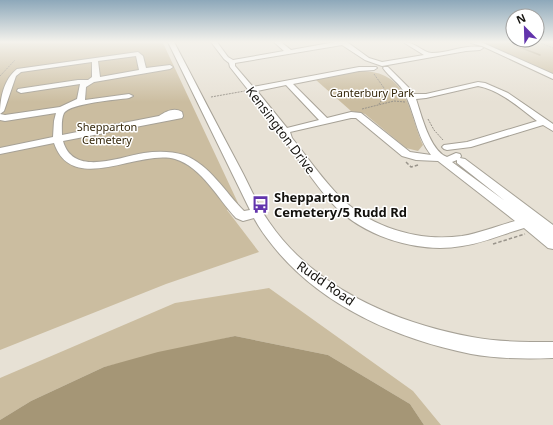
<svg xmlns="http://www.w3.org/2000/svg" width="553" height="425" font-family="'Noto Sans',sans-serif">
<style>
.green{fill:#cbbda0}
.water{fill:#a59676}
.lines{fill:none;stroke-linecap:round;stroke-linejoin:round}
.stream{stroke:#a59676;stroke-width:1.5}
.minor-casing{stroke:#a6a196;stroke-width:2}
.path-far1{stroke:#99948b;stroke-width:1;stroke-dasharray:2 1;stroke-linecap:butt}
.path{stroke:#99948b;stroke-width:1.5;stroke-dasharray:3.5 2;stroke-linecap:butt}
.minor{fill:#fff;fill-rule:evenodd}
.labels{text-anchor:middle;stroke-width:3;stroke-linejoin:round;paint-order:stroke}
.far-park-label{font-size:11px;fill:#35280b;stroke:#fff}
.street-label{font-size:13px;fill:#13110d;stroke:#fff}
.poi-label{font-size:13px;font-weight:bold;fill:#13110d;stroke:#fff;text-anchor:start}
</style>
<rect width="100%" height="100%" fill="#e7e1d5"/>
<path class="green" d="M0,43h163l75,160 -11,7 32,42 -93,32 -166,66z
M475,43h78v34z
M358,71c50,-1 49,37 65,74l-5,6 -12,-3 -41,-34 -14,-3 -35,-31z
M269,288l144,103 28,34h-17l-14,-21 -82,-49 -93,-19 -131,31 -73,34 -31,19v-42l175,-75z"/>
<path class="water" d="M235,336l93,19 82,49 14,21h-424v-5l31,-19 73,-34 54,-15z"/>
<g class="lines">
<path class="stream" d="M506,42l34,13"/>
<defs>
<path id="minor" d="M168,42h6c22,42 43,83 65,124 10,18 18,39 30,56 45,66 126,101 203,115 26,5 54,5 81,5v16c-27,1 -55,1 -82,-4 -74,-15 -150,-48 -198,-108 -7,-9 -14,-18 -19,-28l-11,3 -7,-3c-18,-19 -34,-51 -61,-59 -37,-10 -103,37 -121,-16l-54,11v-6l53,-11 1,-16 2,-8 -51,8 -5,-1v-6l5,1 55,-8 17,-8 3,-15 -59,9 -4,-2 1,-2 60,-9h10l4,-3v-15l-71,10 -5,4 -12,35 -4,3c0,-16 4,-35 17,-45l121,-17 5,4 3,12 24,-3 3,2 -3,2 -76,13 -8,5 -1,13 44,-6 4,2 -4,2c-13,2 -58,5 -65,15 -3,6 -2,16 -2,22l97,-19c7,-5 16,-9 23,-4l1,4 -1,2 -119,23c10,36 56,16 81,12 13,-2 27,-2 40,2 26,10 41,37 60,56l6,-1zM136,56l3,14 -39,7 -2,-16z
M211,42h6l11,15 5,3 51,-9 -10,-9h7l10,8 44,-8h12l22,16 13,4 42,-7 -21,-13c13,0 20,11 29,11 17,0 33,-9 50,-6l1,1 -3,2 -14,1 -84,15 -17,-6 -23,-15 -107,18v3l18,21 106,-20h17l1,1 -3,2 -15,1 -66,13 34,34 24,-6 10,1 49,39 21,3c-14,-18 -16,-41 -26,-61 -4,-10 -16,-17 -22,-26l1,-1h4l21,21 5,6h12l52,-12 7,1 23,10 45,31v7l-10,-6 -72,22 -24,3 -3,-1 -2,-2 2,-2 23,-3 70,-21c-17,-13 -37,-31 -59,-35l-52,12 -10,1c5,15 14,52 31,58l9,-4 4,1 1,2 -1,2 5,1 88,66v24l-5,-1 -24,-20c-21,6 -41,15 -62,18 -44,8 -101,-10 -131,-44 -17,-19 -31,-41 -46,-61l-4,-10 -51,-64 -1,-4 -5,-4zM286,85l33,35 -32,8 -30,-37zM351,118h5l46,38 14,4 22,1 77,60c-18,5 -35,12 -53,15 -43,6 -90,-8 -121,-38 -18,-18 -33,-40 -49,-60l-2,-6zM457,160v3l48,38 -53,-39z
M481,42l72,32v5l-71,-33 -11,-3z"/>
</defs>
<use href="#minor" class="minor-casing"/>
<path class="path-far1" d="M538,42l15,6
M374,74l10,14 -1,10 -4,6
M0,76l15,-16
M211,97l34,-6
M362,109l32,-8 11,1
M428,119l6,11 9,10"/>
<path class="path" d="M406,162l5,5 7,-2
M493,244l32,-10"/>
<use href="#minor" class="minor"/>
</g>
<linearGradient id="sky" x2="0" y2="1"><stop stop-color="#8da8ba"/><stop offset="0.41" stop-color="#f4f2ec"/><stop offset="1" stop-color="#f4f2ec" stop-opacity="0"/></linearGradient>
<rect width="553" height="102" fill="url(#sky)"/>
<defs>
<symbol id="bus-bare" viewBox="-9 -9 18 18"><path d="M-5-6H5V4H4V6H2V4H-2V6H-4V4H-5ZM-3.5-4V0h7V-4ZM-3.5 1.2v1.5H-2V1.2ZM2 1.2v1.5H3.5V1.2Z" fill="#6234ac" stroke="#fff" stroke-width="2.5" paint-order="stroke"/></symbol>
</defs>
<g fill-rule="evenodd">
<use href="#bus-bare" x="248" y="192" width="25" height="25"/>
</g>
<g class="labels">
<g class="far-park-label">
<text x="372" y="97">Canterbury Park</text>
<text x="107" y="131">Shepparton<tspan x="107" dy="13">Cemetery</tspan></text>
</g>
<g class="street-label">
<text transform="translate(281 130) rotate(53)" y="5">Kensington Drive</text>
<text transform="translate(326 283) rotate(35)" y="5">Rudd Road</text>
</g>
<g class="poi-label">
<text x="274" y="202">Shepparton<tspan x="274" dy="15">Cemetery/5 Rudd Rd</tspan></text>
</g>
</g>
<g transform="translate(525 28) rotate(337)"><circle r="19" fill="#ffffff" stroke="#a1a09e"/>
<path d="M0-3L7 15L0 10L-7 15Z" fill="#6234ac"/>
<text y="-6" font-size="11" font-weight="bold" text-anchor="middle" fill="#13110d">N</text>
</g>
</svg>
